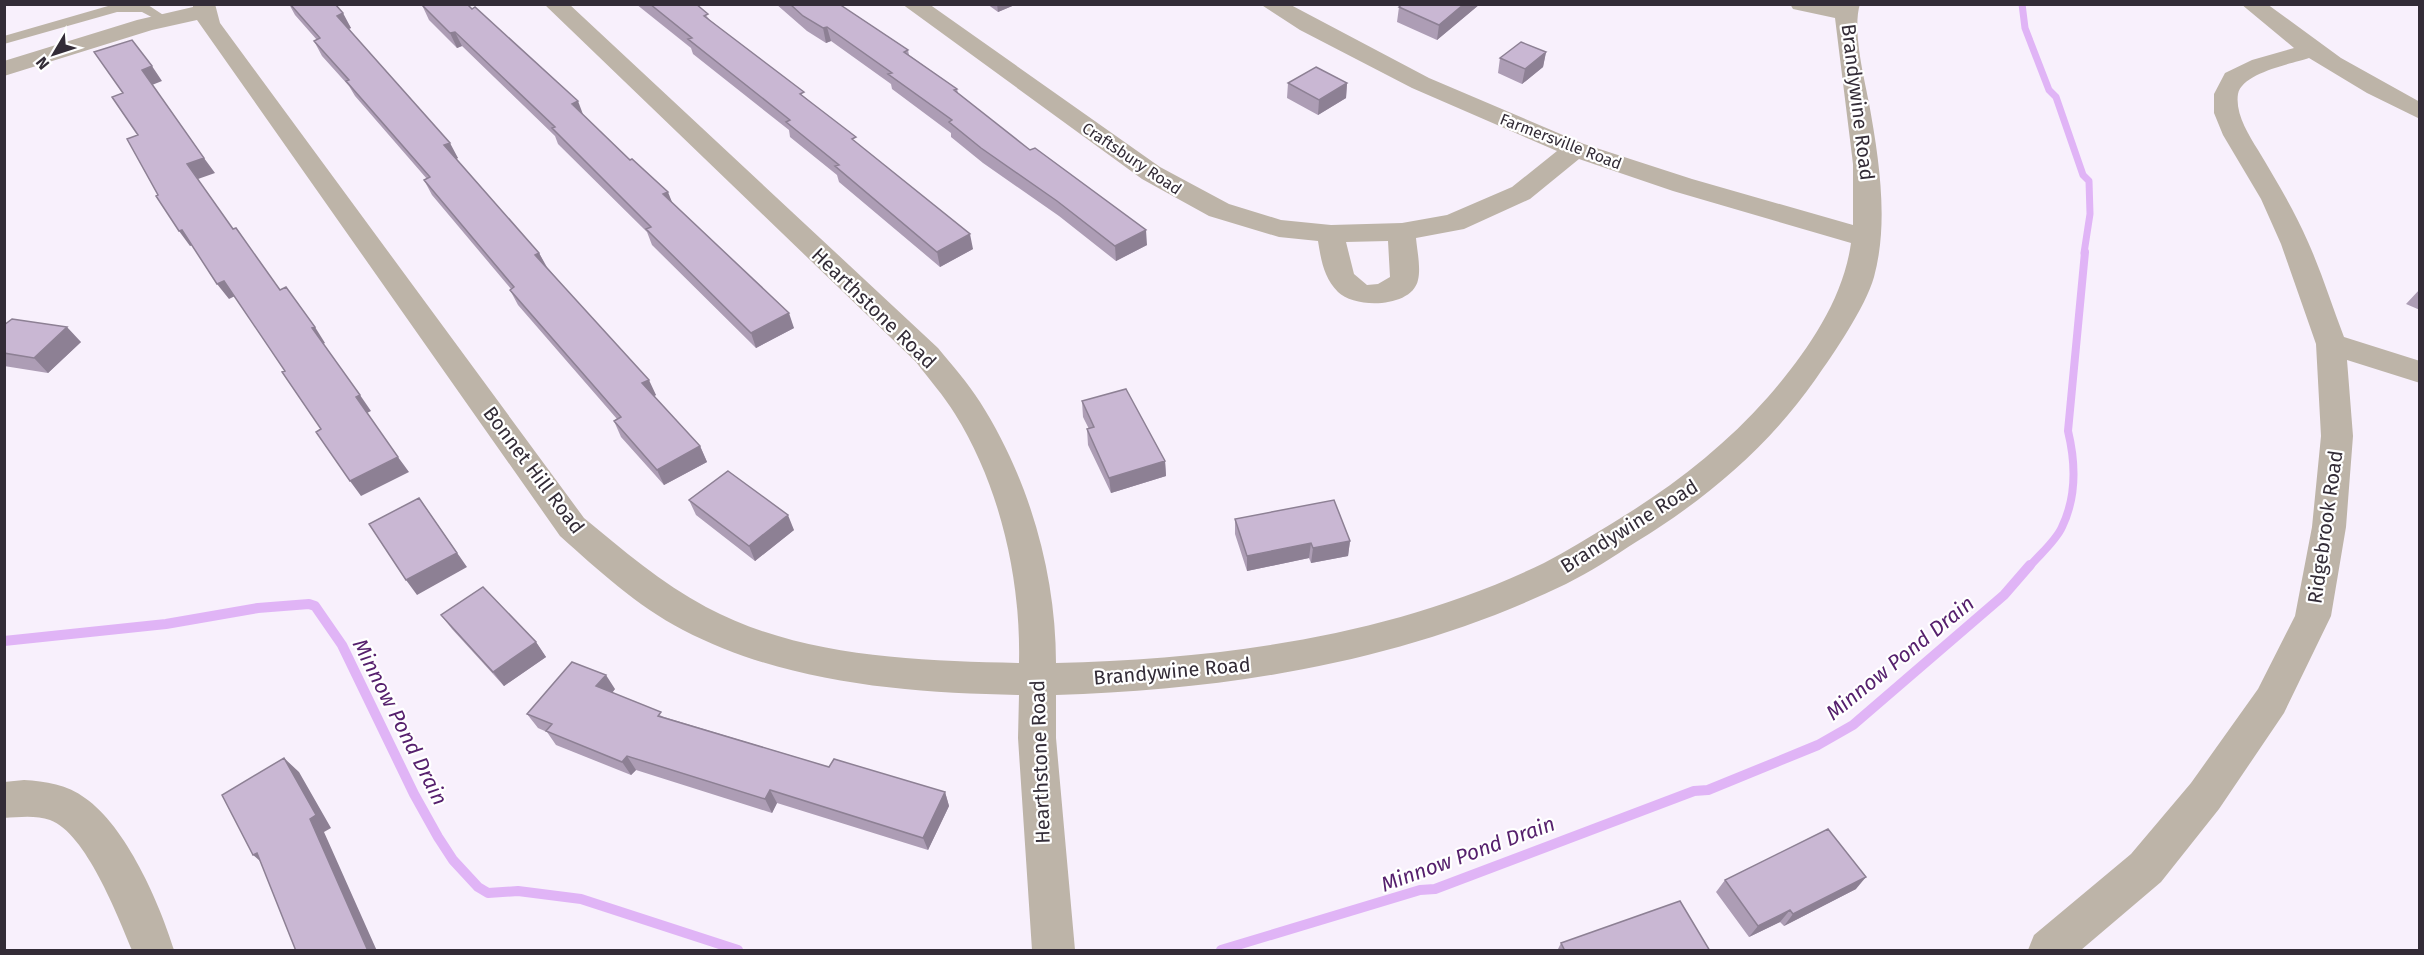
<svg xmlns="http://www.w3.org/2000/svg" width="2424" height="955" font-family="'Fira Sans',sans-serif">
<style>
.lines{fill:none;stroke-linecap:round;stroke-linejoin:round}
.stream-far2{stroke:#e0b4f6;stroke-width:7}
.stream-far1{stroke:#e0b4f6;stroke-width:8}
.stream{stroke:#e0b4f6;stroke-width:10}
.lane{fill:#bdb4a8;fill-rule:evenodd}
.street{fill:#bdb4a8;fill-rule:evenodd}
.wall{fill:#ad9db5}
.shaded-wall{fill:#8d8094}
.building{fill:#c9b7d3;stroke:#8d8094;stroke-width:1.5}
.labels{text-anchor:middle;stroke-width:4.5;stroke-linejoin:round;paint-order:stroke}
.far-street-label{font-size:16px;fill:#332c37;stroke:#fff}
.street-label{font-size:20px;fill:#332c37;stroke:#fff}
.water-label{font-size:21px;font-style:italic;fill:#56206d;stroke:#fff}
</style>
<rect width="100%" height="100%" fill="#f8f0fc"/>
<g class="lines">
<path class="stream-far2" d="M2022,4l3,24 24,62 7,7 27,78 6,6 1,33 -6,39"/>
<path class="stream-far1" d="M2029,567c10,-12 27,-26 33,-40 15,-31 14,-63 6,-96l17,-179"/>
<path class="stream" d="M4,641l162,-17 92,-16 51,-4 6,2 27,39 72,149 24,43 15,23 25,27 10,6 30,-2 63,8 157,51
M1221,950l199,-60 15,-1 259,-98 14,-1 110,-45 35,-20 151,-130 26,-30"/>
<path class="lane" d="M115,4l33,1 23,15 -6,4 -23,-12h-25l-113,32v-8z"/>
<path class="street" d="M193,4h22l5,19 364,495c39,32 77,65 122,89 93,50 210,54 313,56 2,-84 -19,-177 -64,-249 -11,-18 -26,-35 -39,-52l-372,-358h25l369,344c14,17 30,35 42,54 49,77 76,171 76,261 166,-4 337,-27 488,-100 23,-12 45,-26 67,-39 58,-35 112,-76 157,-127 38,-44 75,-96 83,-154l-178,-52 -94,-32 -49,40 -66,30 -48,9c1,12 5,30 2,42 -6,28 -63,29 -80,12 -14,-14 -17,-32 -20,-51l-39,-4 -70,-21 -67,-37 -240,-175h27l231,163 69,37 52,16 50,5 71,-2 45,-8 65,-28 45,-36 -145,-63 -112,-58 -40,-26h29l140,74 155,66 108,35 161,46v-61l-18,-146 -42,-9 -3,-5h70c-8,26 4,73 9,99 10,56 20,119 5,174 -9,31 -40,76 -59,103 -47,67 -110,120 -179,162 -23,15 -46,30 -70,42 -159,77 -335,106 -510,111v43l19,212h-43l-14,-212 1,-43c-114,-2 -234,-12 -336,-65 -46,-24 -85,-60 -123,-94l-363,-516 -45,10 -148,46v-15l133,-41 56,-13zM1388,241l2,36 -12,7 -11,1 -13,-11 -8,-32z
M2241,4h26l74,54 79,44v17l-53,-26 -58,-35c-18,6 -67,15 -71,36 -3,19 10,40 20,56 18,30 36,60 50,92 14,31 24,64 36,95l76,24v22l-73,-23 6,76 -7,91 -15,89 -47,97 -65,96 -58,73 -80,68h-53l6,-15 97,-81 60,-71 67,-94 37,-73 17,-89 9,-91 -5,-92 -35,-100 -20,-45 -38,-64 -9,-22v-19l11,-21 27,-13 42,-12z
M24,780c21,1 44,5 61,18 41,28 75,106 89,152h-42c-14,-33 -46,-117 -82,-130 -14,-5 -31,-3 -46,-2v-36z"/>
</g>
<path class="wall" d="M289,4h46l16,24 -2,1 109,129 -2,1 83,94 8,14 109,128 -2,1 46,50 7,16 -43,23 -43,-48 -7,-16 3,-2 -99,-114 -8,-15 1,-1 -79,-94 -8,-15 3,-1 -72,-83 -6,-10 -27,-30 -8,-15 3,-1 -22,-25z
M636,4h60l14,16 96,78 52,46 115,105 -33,18 -101,-85 -2,-7 -47,-38 -1,-7 -96,-76 -2,-6z
M776,4h63l69,46 1,5 48,34 1,4 189,152 -31,16 -57,-45 -76,-53 -32,-26v-4l-59,-44 -1,-5 -60,-43 -5,2 -19,-12z
M987,4h30l-19,8z
M1403,4h77l-43,36 -40,-18 2,-15z
M422,5l161,110 89,88 122,125 -38,20 -104,-103 -5,-13 -89,-88 -3,-8 -93,-90 -5,2 -28,-28z
M1546,52l-3,15 -21,17 -24,-11 2,-15z
M1288,83h59l-1,15 -28,17 -31,-17z
M2420,289v21l-14,-6z
M4,325l77,17 -33,31 -44,-7z
M1082,401l83,60 1,15 -55,17 -23,-48 -1,-16h2l-6,-12z
M689,500l105,30 -39,31 -59,-46z
M1235,519l115,22 -2,15 -37,7 -2,-5 -62,13 -12,-37z
M441,615l95,27 10,15 -42,29 -52,-57z
M615,689l-3,4 52,24 165,50 116,25 4,14 -21,44 -151,-47 -5,10 -136,-43 -5,5 -75,-30 -9,-13 -9,-4 -11,-14z
M1725,880l131,9 -72,37 -4,-4 -31,15 -33,-45z
M1561,943l149,8h-153z"/>
<path class="shaded-wall" d="M997,4h20l-19,8z
M1464,4h16l-43,36 2,-15z
M343,13l8,15 -6,2 -8,-14z
M827,27l4,14 -5,2 -3,-15z
M455,32l7,14 -5,2 -7,-15z
M1546,52l-3,15 -21,17 3,-15z
M152,66l10,15 -10,4 -10,-15z
M1347,83l-1,15 -28,17 1,-15z
M578,101l6,16 -12,-13z
M450,143l8,15 -6,3 -8,-16z
M204,158l11,15 -17,6 -11,-15z
M668,192l6,15 -11,-13z
M182,230l11,15 -3,1 -11,-15z
M1146,230l1,15 -31,16 -1,-15z
M970,234l3,15 -33,18 -3,-15z
M539,253l8,15 -12,-13z
M224,281l11,15 -6,3 -12,-15z
M789,313l5,15 -38,20 -5,-15z
M67,327l14,15 -33,31 -14,-15z
M315,327l10,16 -2,1 -11,-16z
M649,380l7,15 -7,4 -7,-16z
M360,395l11,16 -4,2 -11,-16z
M700,446l7,16 -43,23 -7,-15z
M398,457l11,15 -48,24 -11,-15z
M1165,461l1,15 -55,17 -2,-15z
M419,498l48,69 -50,28 -11,-15z
M788,515l6,15 -39,31 -6,-15z
M1350,541l-2,15 -37,7 2,-15z
M1311,543l-2,15 -62,13v-15z
M536,642l10,15 -42,29 -11,-14z
M606,675l9,14 -9,11 -10,-14z
M627,756l9,14 -5,5 -9,-13z
M284,758l15,14 32,56 -7,4 53,119h-9l-58,-132z
M770,790l7,13 -5,10 -7,-14z
M945,792l4,14 -21,44 -5,-12z
M257,853l11,15 -15,-13z
M1866,877l-10,12 -72,37 9,-12z
M1790,910l-10,12 -31,15 9,-11z"/>
<path class="building" d="M290,4h45l8,9 -6,3 113,127 -6,2 95,108 -4,2 114,125 -7,3 58,63 -43,24 -43,-49 7,-4 -111,-127 4,-3 -90,-107 6,-3 -84,-96 3,-1 -35,-39 6,-3z
M424,4h43l5,5 3,-2 103,94 -6,3 58,56 2,-1 36,33 -5,2 126,119 -38,20 -105,-104 5,-2 -99,-99 3,-1 -100,-95 -5,1 -28,-28z
M650,4h46l12,10 -4,2 100,76 -4,2 56,43 -4,2 118,95 -33,18 -102,-86 4,-1 -53,-43 4,-2 -102,-81 4,-1z
M790,4h49l69,46 -4,2 53,37 -3,1 76,60 5,-2 111,82 -31,16 -58,-45 -76,-53 -32,-26 3,-2 -64,-46 4,-1 -65,-46 -4,1 -20,-12z
M1403,4h61l-25,21 -40,-18z
M132,40l20,26 -10,4 62,88 -17,6 46,65 3,-1 44,62 6,-3 29,40 -3,1 48,67 -4,2 42,60 -48,24 -34,-49 5,-3 -39,-57 3,-1 -61,-90 -7,3 -35,-54 -3,1 -23,-35 2,-1 -31,-56 11,-4 -26,-38 11,-4 -29,-41z
M1521,42l25,10 -21,17 -25,-11z
M1316,67l31,16 -28,17 -31,-17z
M12,319l55,8 -33,31 -30,-5v-28z
M1126,389l39,72 -56,17 -22,-49 7,-2 -12,-26z
M728,471l60,44 -39,31 -60,-46z
M419,498l38,55 -51,27 -37,-56z
M1334,500l16,41 -37,7 -2,-5 -64,13 -12,-37z
M483,587l53,55 -43,30 -52,-57z
M572,662l34,13 -10,11 65,26 -3,4 171,51 5,-8 111,33 -22,46 -153,-48 -5,9 -138,-43 -5,6 -76,-31 6,-7 -25,-10z
M284,758l32,57 -6,4 58,132h-72l-39,-98 -4,2 -31,-60z
M1828,829l38,48 -73,37 -3,-4 -32,16 -33,-46z
M1680,901l30,50h-145l-4,-8z"/>
<g class="labels">
<g class="far-street-label">
<text transform="translate(1561 141) rotate(21)" y="6">Farmersville Road</text>
<text transform="translate(1132 158) rotate(34)" y="6">Craftsbury Road</text>
</g>
<g class="street-label">
<text transform="translate(1858 102) rotate(83)" y="7">Brandywine Road</text>
<text transform="translate(874 308) rotate(44)" y="7">Hearthstone Road</text>
<text transform="translate(534 470) rotate(53)" y="7">Bonnet Hill Road</text>
<text transform="translate(1629 526) rotate(-32)" y="7">Brandywine Road</text>
<text transform="translate(2325 527) rotate(-82)" y="7">Ridgebrook Road</text>
<text transform="translate(1172 671) rotate(-5)" y="7">Brandywine Road</text>
<text transform="translate(1040 762) rotate(-92)" y="7">Hearthstone Road</text>
</g>
<g class="water-label">
<text transform="translate(1900 658) rotate(-39)" y="7">Minnow Pond Drain</text>
<text transform="translate(400 722) rotate(63)" y="7">Minnow Pond Drain</text>
<text transform="translate(1468 854) rotate(-20)" y="7">Minnow Pond Drain</text>
</g>
</g>
<rect width="2424" height="955" fill="none" stroke="#332c37" stroke-width="12"/>
<g transform="translate(54 54) rotate(231)" stroke="#ffffff" stroke-width="4.5" paint-order="stroke">
<path d="M0-4.5L10 22L0 15L-10 22Z" fill="#332c37"/>
<text y="-9" font-size="16" font-weight="bold" text-anchor="middle" fill="#332c37">N</text>
</g>
</svg>
